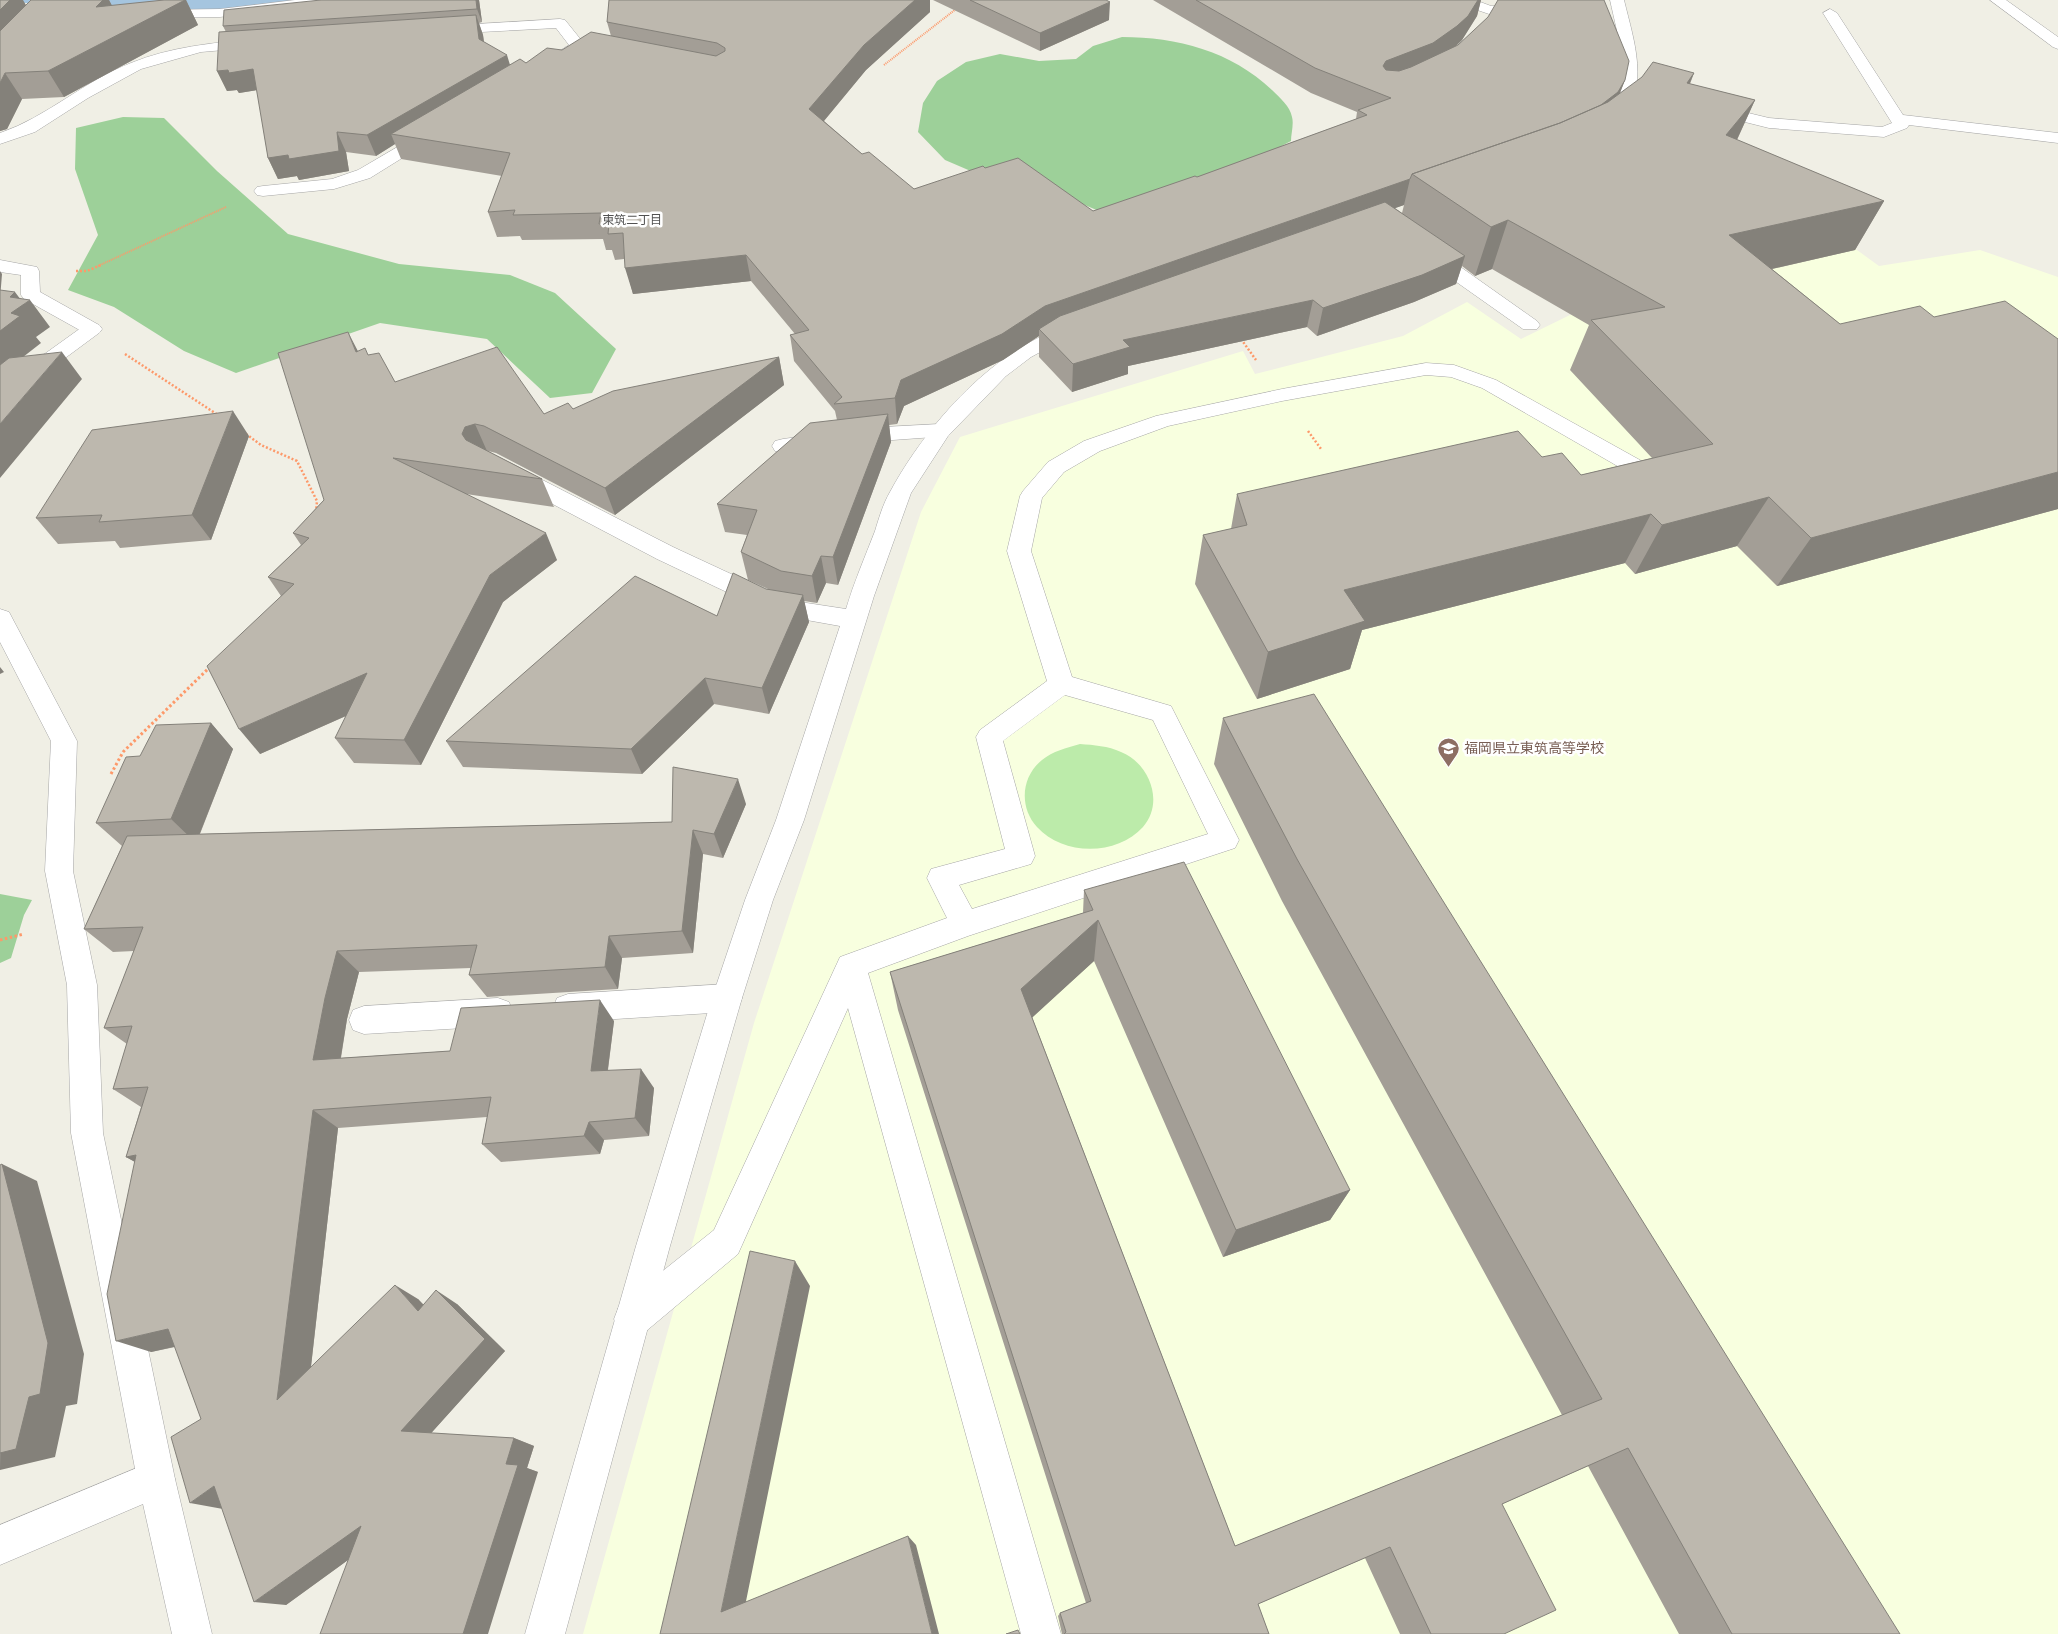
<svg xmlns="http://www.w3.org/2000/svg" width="2058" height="1634" font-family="'DejaVu Sans','Noto Sans JP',sans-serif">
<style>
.education{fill:#f8ffdf}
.grass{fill:#bcebaa}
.forest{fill:#9dd099}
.water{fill:#a5c5df}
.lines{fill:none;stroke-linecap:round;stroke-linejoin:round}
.lane-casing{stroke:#a6a6a6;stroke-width:1}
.street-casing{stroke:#a6a6a6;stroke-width:1}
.path-far2{stroke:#fd996a;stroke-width:2;stroke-dasharray:1 1;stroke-linecap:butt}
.path-far1{stroke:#fd996a;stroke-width:2.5;stroke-dasharray:2 2;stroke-linecap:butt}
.path{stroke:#fd996a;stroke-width:3;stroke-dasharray:2.5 2.5;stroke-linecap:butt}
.lane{fill:#fff;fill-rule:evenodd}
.street{fill:#fff;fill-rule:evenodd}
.wall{fill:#a39e96;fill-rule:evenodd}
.shaded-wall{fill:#84817a}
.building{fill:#bdb8ae;stroke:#84817a}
.labels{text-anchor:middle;stroke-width:5;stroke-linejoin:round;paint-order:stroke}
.far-neighbourhood-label{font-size:12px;fill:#525252;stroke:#fff}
.education-label{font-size:14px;fill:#785e54;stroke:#fff;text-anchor:start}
</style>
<rect width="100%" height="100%" fill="#f0efe5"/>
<path class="education" d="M1802,210l77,56 101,-16 78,27v1357h-1475l171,-611 167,-511 39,-75 283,-86 12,23 148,-38 64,-34 54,37 51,-25z"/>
<path class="grass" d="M1080,744c14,1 28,2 41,8 28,11 44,50 22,75 -26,29 -80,29 -106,0 -18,-20 -16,-50 5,-67 11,-9 24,-12 38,-16z"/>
<path class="forest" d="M1122,37c55,0 109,14 150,53 8,8 18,16 20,27 2,7 -1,17 -1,24l-127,66 -65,4 -43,-18 -83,-21 -28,-12 -27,-28 5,-29 14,-22 29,-19 34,-8 39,7 37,-2 17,-13z
M123,117l41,1 53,53 71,63 111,30 111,11 45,18 61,56 -24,44 -42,5 -63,-59 -107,-16 -144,50 -52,-22 -70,-44 -46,-17 30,-55 -23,-66 1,-41z
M0,894l32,6 -8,15 -13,43 -11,5z"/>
<path class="water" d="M0,0h312l-98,10 -214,-8z"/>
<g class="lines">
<defs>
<path id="lane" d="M1455,0h20l16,6 37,1 7,4 -7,4 -39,-1 -32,-11z
M560,19l5,1 21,26 -34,21 -8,-5 3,-3 22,-14 -13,-17 -112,6 -7,-4 7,-4z
M254,39l8,5 -3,3 -58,5 -60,17 -53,29 -53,34 -35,12v-11c47,-16 84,-52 131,-70 39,-16 81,-20 123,-24z
M430,128l6,1 2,4 -2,4 -66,41 -36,11 -71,7 -6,-1 -3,-4 3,-4 6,-1 69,-7 26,-9z
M0,260l37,7 2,4 1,21 59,33 3,4 -3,4h-14l-61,-34 -3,-4v-20l-21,-3z
M1426,363l28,2 42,15 160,89 3,5 -3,5 -8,2 -8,-2 -158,-91 -31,-11 -25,-2 -144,26 -114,25 -68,25 -36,21 -22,26 -11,53 41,126 99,29 68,134 -4,8 -267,88 -100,37 193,661h-40l-173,-626 -110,246 -93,78 -13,5 -13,-5 -5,-13 5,-13 95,-76 126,-273 107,-39 -20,-40 4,-9 74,-20 -29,-112 4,-7 67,-49 -40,-130 13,-55 3,-5 25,-29 36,-21 72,-25 126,-27zM1065,695l88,25 55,114 -236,75 -13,-24 72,-21 4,-8 -32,-115z
M940,424l8,2 3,5 -3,5 -83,6 -82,11 -8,-2 -3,-5 3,-5 8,-2 82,-11z
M0,609l9,3 68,129 -4,130 24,114 6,148 72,346 -6,13 -13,6 -13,-6 -6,-13 -66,-346 -4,-148 -22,-114 6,-130 -51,-99z
M727,984l11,4 4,10 -4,10 -11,4 -159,10 -11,-4 -4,-10 4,-10 11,-4z
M498,998l11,4 4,10 -4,10 -11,4 -134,8 -11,-4 -4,-10 4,-10 11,-4z"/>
<path id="street" d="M295,0h38l-7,4 -106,13 -64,1 -7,-4 7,-4 64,-1z
M1610,0h14c11,45 25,83 -3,124l-6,2 -8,-5c26,-38 12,-80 3,-121z
M1990,0h16l52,37v12l-5,-2z
M1830,9l7,4 66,102 155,18v10l-149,-18 -2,3 -23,9 -115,-9 -64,-16 -2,-3 2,-3 6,-2 58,14 113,9 10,-4 -69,-110z
M1428,247l7,2 102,72 3,4 -3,4h-14l-102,-72 -2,-4 2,-4z
M92,323l7,2 3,4 -3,4 -92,68 -7,1v-16l85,-61z
M1073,325l7,2 3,4 -3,4 -21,7 -28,15 -25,19 -58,60 -37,57 -37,103 -70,224 -31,80 -31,98 -72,248 -105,388h-40l111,-388 76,-248 33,-98 31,-80 64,-194 -67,-12 -116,-55 -150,-79 -3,-5 3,-5 8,-2 8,2 150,77 114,53 59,9c8,-27 19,-52 29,-78 4,-13 8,-27 15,-39 36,-67 107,-148 183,-167z
M156,1460l13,6 6,13 37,155h-40l-29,-130 -143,61v-40z"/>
</defs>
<use href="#lane" class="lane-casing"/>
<use href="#street" class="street-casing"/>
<path class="path-far2" d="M884,65l72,-56
M98,266l128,-59"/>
<path class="path-far1" d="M76,271h11l14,-6
M1241,339l15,21
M125,354l93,61
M1308,431l13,18
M246,434l15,11 36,16 20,40 -1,11"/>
<path class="path" d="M111,774l12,-22 87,-85
M0,940l24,-6"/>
<use href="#lane" class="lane"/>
<use href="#street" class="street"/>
</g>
<path class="wall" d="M0,0l26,5 5,-5h78l3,6 52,-6h22l12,25 -134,72 -42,2 -15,30 -7,2z
M321,0h158l3,22 -3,1 4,12 1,7 26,23 16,-2 36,-13 49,-14 -4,-14 2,-22h321v12l-64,58 -42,51 38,33 52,35 71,-21 108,43 104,-34 159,-58 1,-7 -46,-19 -158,-93h328l-4,16 -15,24 -7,6 170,34 -5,13 74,-20 -4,11 65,16 -18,40 147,61 -29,49 -83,19 68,55 94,-7 124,22v170l-281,77 -40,-40 -102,28 -10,-11 -263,67 -12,39 -93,30 -62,-115 8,-49 28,-6 6,-35 305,-37 39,18 71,-17 -82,-88 19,-45 -97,-56 -17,7 -13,-10 -6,18 -42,18 -97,34 -10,-9 -179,39v8l-56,18 -33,-35v-21l-36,24 -99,46 -7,18 -8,1 2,17 -53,143 -12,-2 -9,20 -13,-2 5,21 -40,92 -55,-10 -72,70 -179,-7 -17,-26 271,-125 49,-27h2l-20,-9 -7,-28 6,-17 -22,-3 -8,-28 120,-84 -2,-9 -41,-50 -4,-26 5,-1 -44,-53 -118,13 -9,-35 -9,1 -3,-10h-6l-3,-11 -81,1 -2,-4 -23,1 -9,-25 14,-36 -101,-17 -6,-15 -19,12 -30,-4 3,19 -50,9 -2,-4 -19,3 -10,-21 -11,-68 -18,3 -2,-3 -10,1 -10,-20 9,-39 -3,-6zM1404,205l-2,8 -7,-5z
M933,0h173l3,20 -69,31z
M358,351l10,4 27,27 149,32 29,-5 206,-52 5,28 -169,130 -119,-62 -8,-2 54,28 12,28 -88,-13 91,66 -54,42 -82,163 -67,-2 -19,-25 11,-22 -86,38 21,-158 -13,-19 33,-32 -8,-12 31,-33z
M249,436l-38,104 -91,8 -5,-7 -57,3 -22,-26z
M1223,718l677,916h-221l-91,-168 -86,38 2,130h-104l-35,-76 -107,46 11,30h-207l-4,-18 2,-3 26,-10 -188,-593 -8,-38 193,-59 1,-23 266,300 -20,30 -107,37 -129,-296 -62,56 203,529 327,-131 -280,-514 -68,-137z
M211,723l22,26 -33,85 472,-12 74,-18 -23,54 -20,-4 -10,99 -71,5 -4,31 -131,8 -18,-22 2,-7 -112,4 -12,47 -6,39 109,-7 164,-30 -6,49 46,18 -5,48 -45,4 -4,14 -99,8 -19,-18 5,-27 -149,11 -27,239 107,-68 6,6 33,-1 48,47 -74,82 83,5 20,8 -7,22 11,4 -190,88 -62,45 -85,-186 -26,-72 -24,5 -16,-190 -9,-5 15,-50 -28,-18 14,-45 -23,-16 30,-77 -21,1 -29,-23 38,-83 -26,-23z"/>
<path class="shaded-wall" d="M10,0h13l10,17 -33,34v-41z
M103,0h6l11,21 -24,-14z
M185,0h1l12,25 -134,72 -16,-26z
M476,0h3l3,22 -5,-13z
M915,0h15v12l-64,58 -53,64 -4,-25 55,-64z
M1478,0h3l-4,16 -15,24 -11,11 -74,40 6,-25 3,-5z
M1110,2l-1,18 -69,31v-18z
M476,15l7,20 3,24 -7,-20z
M507,55l6,20 -122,59 4,10 -19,12 -9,-21z
M253,69l10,20 -24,4 -2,-3 -10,1 -10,-20 11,-1z
M5,73l17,26 -15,30 -7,2v-48z
M1694,73l-20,47 13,-37z
M1625,80l-10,25 -56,22z
M1755,100l-22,48 -7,-13z
M337,132l9,20 3,19 -50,9 -2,-4 -19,3 -10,-21z
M1410,179l-6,26 -360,127 -5,-3v7l-36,24 -99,46 -7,18 -2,-26 6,-18 144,-74z
M1884,201l-29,49 -150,34 24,-49z
M1508,220l-16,49 -17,7 16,-49z
M746,255l5,26 -118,13 -8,-26z
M1465,256l-9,28 -42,18 -97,34 6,-28z
M0,271l2,3 -2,25z
M15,292l9,12 6,-4 20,27 -14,10 5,6 -41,32v-44l11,-18 -1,-16z
M1313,300l-6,27 -179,39v8l-56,18 1,-28 50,-24z
M348,332l14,27 -6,-7z
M62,352l20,27 -82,99v-54z
M779,357l5,28 -169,130 -10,-27z
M233,411l16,25 -38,104 -19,-25z
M888,414l3,28 -53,143 -5,-28z
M475,424l12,27 -13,10 -12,-27 3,-7z
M2058,472v37l-281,77 34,-48z
M1769,497l-32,49 -102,28 27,-49z
M1651,514l-26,49 -263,67 -12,39 -93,30 11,-47 76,-62z
M546,533l11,27 -54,42 -82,163 -17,-25 86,-165z
M821,556l5,27 -9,20 -5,-27z
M803,595l6,27 -40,92 -7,-26z
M0,667l4,5 -4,2z
M367,673l17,26 -124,55 -21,-25z
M705,678l9,26 -72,70 -11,-25z
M211,723l22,26 -37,94 -25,-24z
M738,779l8,25 -23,54 -9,-24z
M693,830l10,24 -10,99 -11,-22z
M1098,920l-4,41 -72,66 -1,-38z
M609,936l13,22 -4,31 -13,-22z
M337,951l22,21 -12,47 -10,61 -24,-20 12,-62z
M600,1000l14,21 -9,70 -14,-20z
M641,1069l13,19 -5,48 -14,-18z
M313,1110l25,18 -32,282 -29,-10z
M589,1122l15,18 -4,14 -16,-18z
M136,1155l21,19 -31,-17z
M2,1164l35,17 47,173 -7,50 -11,2 -11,51 -55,13z
M1350,1190l-20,30 -107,37 13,-27z
M795,1261l15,25 -67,330 -22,-4z
M395,1285l23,14 23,25 -23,-13z
M436,1290l21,14 48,47 -80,89 -24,-9z
M168,1329l32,12 -49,11 -35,-11z
M514,1438l20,8 -7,22 11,4 -50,162h-25l43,-170z
M214,1486l9,23 -33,-6z
M361,1526l27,5 -102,74 -32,-3z
M908,1536l8,9 23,89h-7z"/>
<path class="building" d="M0,0h10l-10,10z
M31,0h72l-7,7 68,-7h21l-137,71 -43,2 -5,10v-52z
M321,0h155l1,9 -254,17 1,-16z
M609,0h306l-51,45 -55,64 53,45 7,-2 45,37 69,-23 2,2 33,-10 75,53 102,-35 2,1 170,-62 -9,-5 33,-12 -76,-30 -119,-68h282l-10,16 -11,10 -24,17 -47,18 -3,5 3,4 13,1 12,-4 47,-22 30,-28 10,-17h106l25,61 -4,19 -7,12 -17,13 -41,18 -148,51 -2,5 -365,127 -43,28 -101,46 -6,18 -61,6 8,-7 -52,-62 19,-5 -63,-75 -121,13 -2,-35 -15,1 1,-10h-10l2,-11 -88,2 2,-5 -27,2 22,-59 -119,-19 129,-75 6,4 21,-15 15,2 29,-18 125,24 9,-5v-3l-8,-5 -110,-21z
M970,0h136l4,2 -70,31z
M476,15l3,24 28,16 -140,80 -30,-3 2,19 -50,8 -1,-4 -20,3 -15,-89 -24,4 -1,-3 -11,1 2,-39z
M1653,62l41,11 -7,10 68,17 -29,35 158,66 -155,34 111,89 80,-18 14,11 71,-16 53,38v133l-247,66 -42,-41 -107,28 -11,-11 -307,76 21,31 -97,31 -65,-117 44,-10 -10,-31 281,-63 24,26 20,-4 19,22 132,-31 -122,-124 74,-13 -157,-87 -17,7 -79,-53 148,-51 48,-21 34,-25z
M1385,202l80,54 -43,19 -99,33 -10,-8 -190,40 7,7 -57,17 -34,-35 21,-13z
M0,290l15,2 -5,5 20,3 -19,13 9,3 -20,15z
M348,332l8,20 9,-4 3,7 11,-2 16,29 102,-35 47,67 24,-11 5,6 40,-18 166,-34 -174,131 -121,-62 -9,-2 -10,3 -3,7 4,6 76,39 -149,-21 153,75 -56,42 -86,165 -69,-2 32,-65 -128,56 -32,-63 87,-82 -26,-7 41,-39 -16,-5 31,-33 -46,-147z
M62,352l-62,72v-59l9,-7z
M233,411l-41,104 -93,7 3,-7 -66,3 56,-88z
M888,414l-55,143 -12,-1 -9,20 -31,-5 -40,-19 16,-42 -40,-6 93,-81z
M733,573l33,16 37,6 -41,93 -57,-10 -74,71 -185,-8 189,-165 82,40z
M1314,694l586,940h-168l-104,-186 -126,56 54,106 -52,24h-73l-41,-87 -132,57 11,30h-205l2,-2 -6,-19 31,-12 -201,-629 203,-62 -9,-20 100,-28 166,328 -114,40 -138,-310 -77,69 214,557 367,-147 -305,-540 -74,-141z
M211,723l-40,96 -75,4 30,-66 14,-1 16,-31z
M673,767l65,12 -24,55 -21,-4 -11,101 -73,5 -4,31 -136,8 8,-30 -140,6 -12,47 -12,62 137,-9 11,-43 139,-8 -9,71 50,-2 -6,49 -46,4 -5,14 -102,8 9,-47 -178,13 -36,290 118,-115 23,26 18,-21 49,49 -84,92 113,7 -8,26 12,1 -55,169h-143l41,-108 -107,76 -40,-116 -24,17 -19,-66 30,-18 -33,-90 -52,12 -9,-47 29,-139 -10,2 22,-70 -35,2 19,-63 -28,2 39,-101 -59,2 43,-93 545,-14z
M2,1164l46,179 -8,51 -11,3 -13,52 -16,4v-288z
M750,1251l45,10 -74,351 187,-76 24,98h-272z
M1018,1630l2,4h-14z"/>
<defs>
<symbol id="school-pin" viewBox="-11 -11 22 30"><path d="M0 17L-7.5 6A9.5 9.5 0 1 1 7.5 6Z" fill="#8d6e63" stroke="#fff"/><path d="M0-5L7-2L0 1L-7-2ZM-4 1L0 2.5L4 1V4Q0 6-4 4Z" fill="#fff"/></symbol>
</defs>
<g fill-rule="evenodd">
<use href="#school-pin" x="1436" y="736" width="25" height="34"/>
</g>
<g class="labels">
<g class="far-neighbourhood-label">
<text x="632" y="224">東筑二丁目</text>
</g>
<g class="education-label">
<text x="1464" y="753">福岡県立東筑高等学校</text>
</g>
</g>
</svg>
